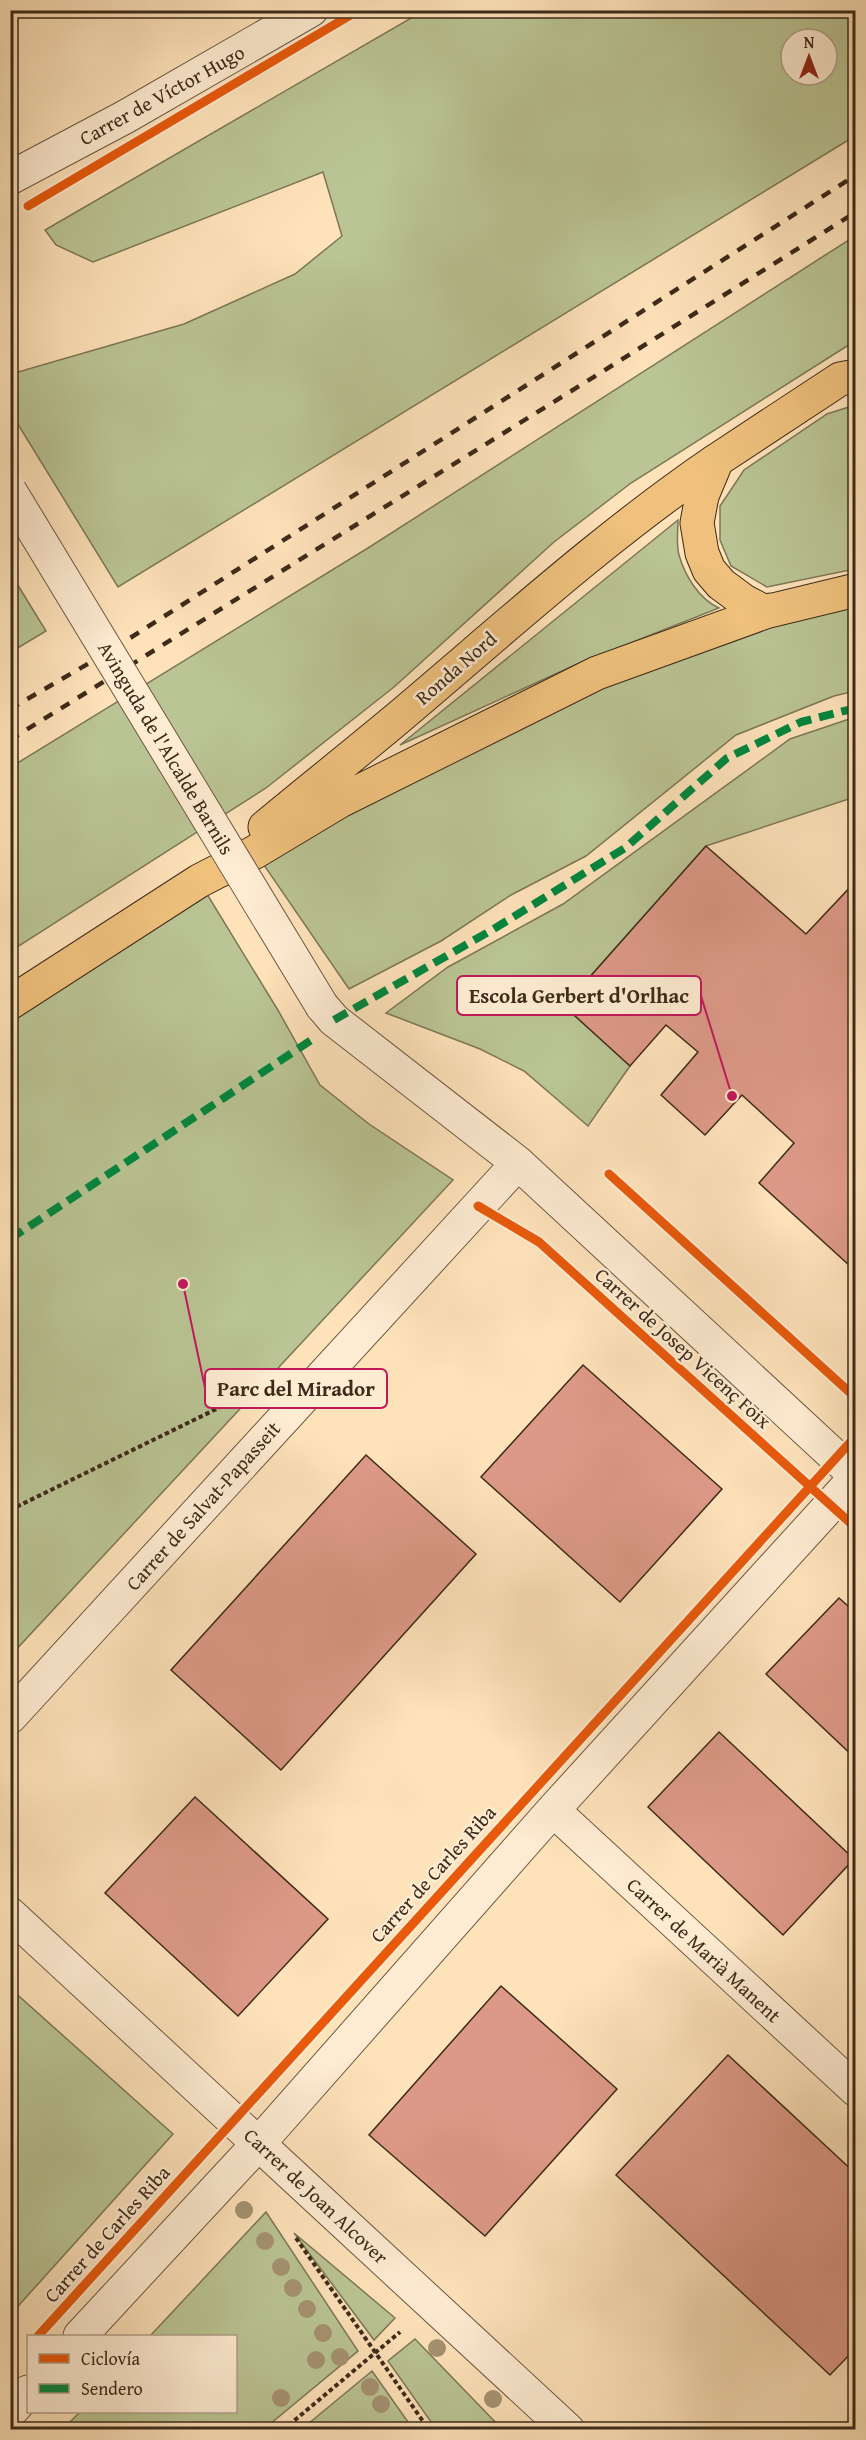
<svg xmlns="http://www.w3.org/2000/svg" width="866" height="2440" font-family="'Gentium Book Plus',serif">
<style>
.green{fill:#bac494;stroke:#7c7756;stroke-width:1.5;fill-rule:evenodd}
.building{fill:#dd9987;stroke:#3d2a19;stroke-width:1.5}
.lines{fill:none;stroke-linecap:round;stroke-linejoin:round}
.minor-casing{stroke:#6d5841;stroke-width:35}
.major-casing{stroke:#3d2a19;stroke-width:35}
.path{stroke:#3d2a19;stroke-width:4;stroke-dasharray:4.5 3;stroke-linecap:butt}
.minor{stroke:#feecd2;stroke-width:33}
.major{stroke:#efc17d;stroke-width:33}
.rail{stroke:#3d2a19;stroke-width:4.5;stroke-dasharray:10 10;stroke-linecap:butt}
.minor-bridge-casing{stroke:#6d5841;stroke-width:35;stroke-linecap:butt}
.minor-bridge{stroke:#feecd2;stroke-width:33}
.quiet{stroke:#00873e;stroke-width:8;stroke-dasharray:15 8;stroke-linecap:butt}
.cycleway-casing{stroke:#feecd2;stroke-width:13}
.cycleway{stroke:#e8590c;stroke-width:9}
.tree{fill:#a59272}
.labels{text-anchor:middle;stroke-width:5;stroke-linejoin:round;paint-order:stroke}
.street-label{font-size:20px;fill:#3d2a19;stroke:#feecd2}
.leader{fill:none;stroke:#c2185b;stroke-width:2}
.callout-dot{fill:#c2185b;stroke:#feecd2;stroke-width:2}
.callout{fill:#feecd2;stroke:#c2185b;stroke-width:2}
.callout-label{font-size:21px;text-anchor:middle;font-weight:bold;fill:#3d2a19}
</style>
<rect width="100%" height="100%" fill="#fee2ba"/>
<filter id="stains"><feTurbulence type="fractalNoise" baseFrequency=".00333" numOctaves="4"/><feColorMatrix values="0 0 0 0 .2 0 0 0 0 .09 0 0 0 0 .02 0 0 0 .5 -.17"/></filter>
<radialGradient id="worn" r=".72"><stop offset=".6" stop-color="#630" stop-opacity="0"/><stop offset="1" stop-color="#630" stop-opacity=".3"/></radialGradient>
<path class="green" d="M425,10l430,1v125l-737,451 -107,-174v-39l173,-50 111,-50 47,-38 -19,-64 -230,90 -37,-17 -11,-15zM791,39h36v36h-36z
M855,236v105l-224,142 -77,59 -160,145 -128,101 -255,163v-184l357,-219z
M855,405v164l-88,18 -36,-21 -11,-26v-34l24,-36 83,-56z
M678,520c0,11 -2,24 1,35 6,21 20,44 40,53l-144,57 -175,80z
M11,574l35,57 -35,21h-1z
M855,590v101l-21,5 -98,39 -150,121 -75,39 -70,46 -92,48 -94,-137 211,-115z
M855,717v80l-149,49 -141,159 65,61 -42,60 -64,-55 -44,-22 -94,-36 62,-46 115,-63 227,-165z
M199,881l80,131 41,73 49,39 84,56 -442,475v-652z
M11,1989l162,145 -162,180z
M266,2212l92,139 -94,78h-201l17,-17h156v-76h-86z
M294,2233l101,85 -21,22z
M415,2339l87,90h-66l-48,-68z
M372,2371l41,58h-111z"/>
<path class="building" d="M706,846l100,88 50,-53v379l-6,6 -91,-83 35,-40 -52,-48 -37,40 -44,-40 37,-43 -32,-27 -36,41 -66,-60z
M583,1365l139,124 -102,113 -139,-125z
M366,1455l110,99 -195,216 -110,-100z
M839,1598l17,15v146l-90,-85z
M719,1732l135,127 -71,76 -135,-128z
M195,1797l133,122 -90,97 -133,-123z
M501,1986l116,103 -132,147 -116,-101z
M728,2055l128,119v174l-26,27 -214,-200z"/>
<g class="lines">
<defs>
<path id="minor" d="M10,178l115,-61 186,-107
M322,1006l12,14 184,143 338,313
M10,1717l508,-554
M553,1810l303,280
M10,1914l558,516
M80,2336l179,-193 294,-333 303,-333
M10,2412l18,-20"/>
<path id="major" d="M856,376l-16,3 -123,81 -15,36 -5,27 5,30 7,17 12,14 23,17 21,11 91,-22
M265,827c42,-35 85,-69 127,-104 107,-90 209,-184 325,-263
M10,1003l189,-122 56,-29 85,-51 257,-128 174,-63"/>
</defs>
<use href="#minor" class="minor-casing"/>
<use href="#major" class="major-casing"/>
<path class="path" d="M10,1510l239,-117
M296,2238l133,192
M283,2430l117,-98"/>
<use href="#minor" class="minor"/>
<use href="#major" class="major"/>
<path class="rail" d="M10,709l95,-55 751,-479
M10,740l587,-365 259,-163"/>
<defs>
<path id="minor-bridge" d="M10,491l312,515"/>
</defs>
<use href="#minor-bridge" class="minor-bridge-casing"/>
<use href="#minor-bridge" class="minor-bridge"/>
<path class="quiet" d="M334,1020l158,-90 133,-82 102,-90 74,-36 55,-14
M10,1239l306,-202"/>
<defs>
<path id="cycleway" d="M28,206l331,-196
M609,1174l247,224
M478,1206l61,36 317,286
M38,2336l818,-900"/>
</defs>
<use href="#cycleway" class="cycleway-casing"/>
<use href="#cycleway" class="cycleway"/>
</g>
<g class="tree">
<circle cx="244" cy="2210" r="9"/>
<circle cx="265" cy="2241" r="9"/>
<circle cx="281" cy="2267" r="9"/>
<circle cx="293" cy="2288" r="9"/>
<circle cx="307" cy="2309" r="9"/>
<circle cx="323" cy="2333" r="9"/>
<circle cx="437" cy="2348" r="9"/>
<circle cx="340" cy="2357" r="9"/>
<circle cx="316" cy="2360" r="9"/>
<circle cx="370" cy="2387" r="9"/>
<circle cx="281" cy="2398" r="9"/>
<circle cx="493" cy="2399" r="9"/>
<circle cx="381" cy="2404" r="9"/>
</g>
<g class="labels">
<g class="street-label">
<text transform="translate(162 95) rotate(-29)" y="7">Carrer de Víctor Hugo</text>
<text transform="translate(456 668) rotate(-41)" y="7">Ronda Nord</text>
<text transform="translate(166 748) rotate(59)" y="7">Avinguda de l'Alcalde Barnils</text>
<text transform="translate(683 1348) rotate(42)" y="7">Carrer de Josep Vicenç Foix</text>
<text transform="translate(203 1506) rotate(-48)" y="7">Carrer de Salvat-Papasseit</text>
<text transform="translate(433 1874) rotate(-48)" y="7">Carrer de Carles Riba</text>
<text transform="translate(704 1950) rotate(43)" y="7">Carrer de Marià Manent</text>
<text transform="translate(316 2196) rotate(43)" y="7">Carrer de Joan Alcover</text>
<text transform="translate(107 2234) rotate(-48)" y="7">Carrer de Carles Riba</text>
</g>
</g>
<path class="leader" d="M732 1096L701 996M183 1284L205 1388"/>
<g class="callout-dot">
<circle cx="732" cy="1096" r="6"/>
<circle cx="183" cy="1284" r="6"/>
</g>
<g class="callout">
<rect x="457" y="976" width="244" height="39" rx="6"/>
<rect x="205" y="1369" width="182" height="39" rx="6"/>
</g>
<g class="callout-label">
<text x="579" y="1003">Escola Gerbert d'Orlhac</text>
<text x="296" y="1396">Parc del Mirador</text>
</g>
<rect width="866" height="2440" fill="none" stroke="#fee2ba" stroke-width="36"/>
<rect x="12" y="12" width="842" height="2416" fill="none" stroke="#3d2a19" stroke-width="3"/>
<rect x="18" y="18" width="830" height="2404" fill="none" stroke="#3d2a19" stroke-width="1.5"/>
<rect x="27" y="2335" width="210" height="78" fill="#feecd2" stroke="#b19e88" stroke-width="1.5"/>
<rect x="39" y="2354" width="30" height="9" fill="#e8590c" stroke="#b19e88" stroke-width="1.5"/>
<text x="81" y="2365" font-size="18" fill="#3d2a19">Ciclovía</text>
<rect x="39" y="2384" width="30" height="9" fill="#00873e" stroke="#b19e88" stroke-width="1.5"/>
<text x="81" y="2395" font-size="18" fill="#3d2a19">Sendero</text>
<g transform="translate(809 57)"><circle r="28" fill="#feecd2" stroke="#b19e88" stroke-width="1.5"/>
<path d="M0-4.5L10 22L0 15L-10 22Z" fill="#8f2418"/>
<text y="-9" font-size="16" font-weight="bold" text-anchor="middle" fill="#3d2a19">N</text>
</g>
<rect width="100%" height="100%" filter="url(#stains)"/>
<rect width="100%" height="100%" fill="url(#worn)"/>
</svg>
